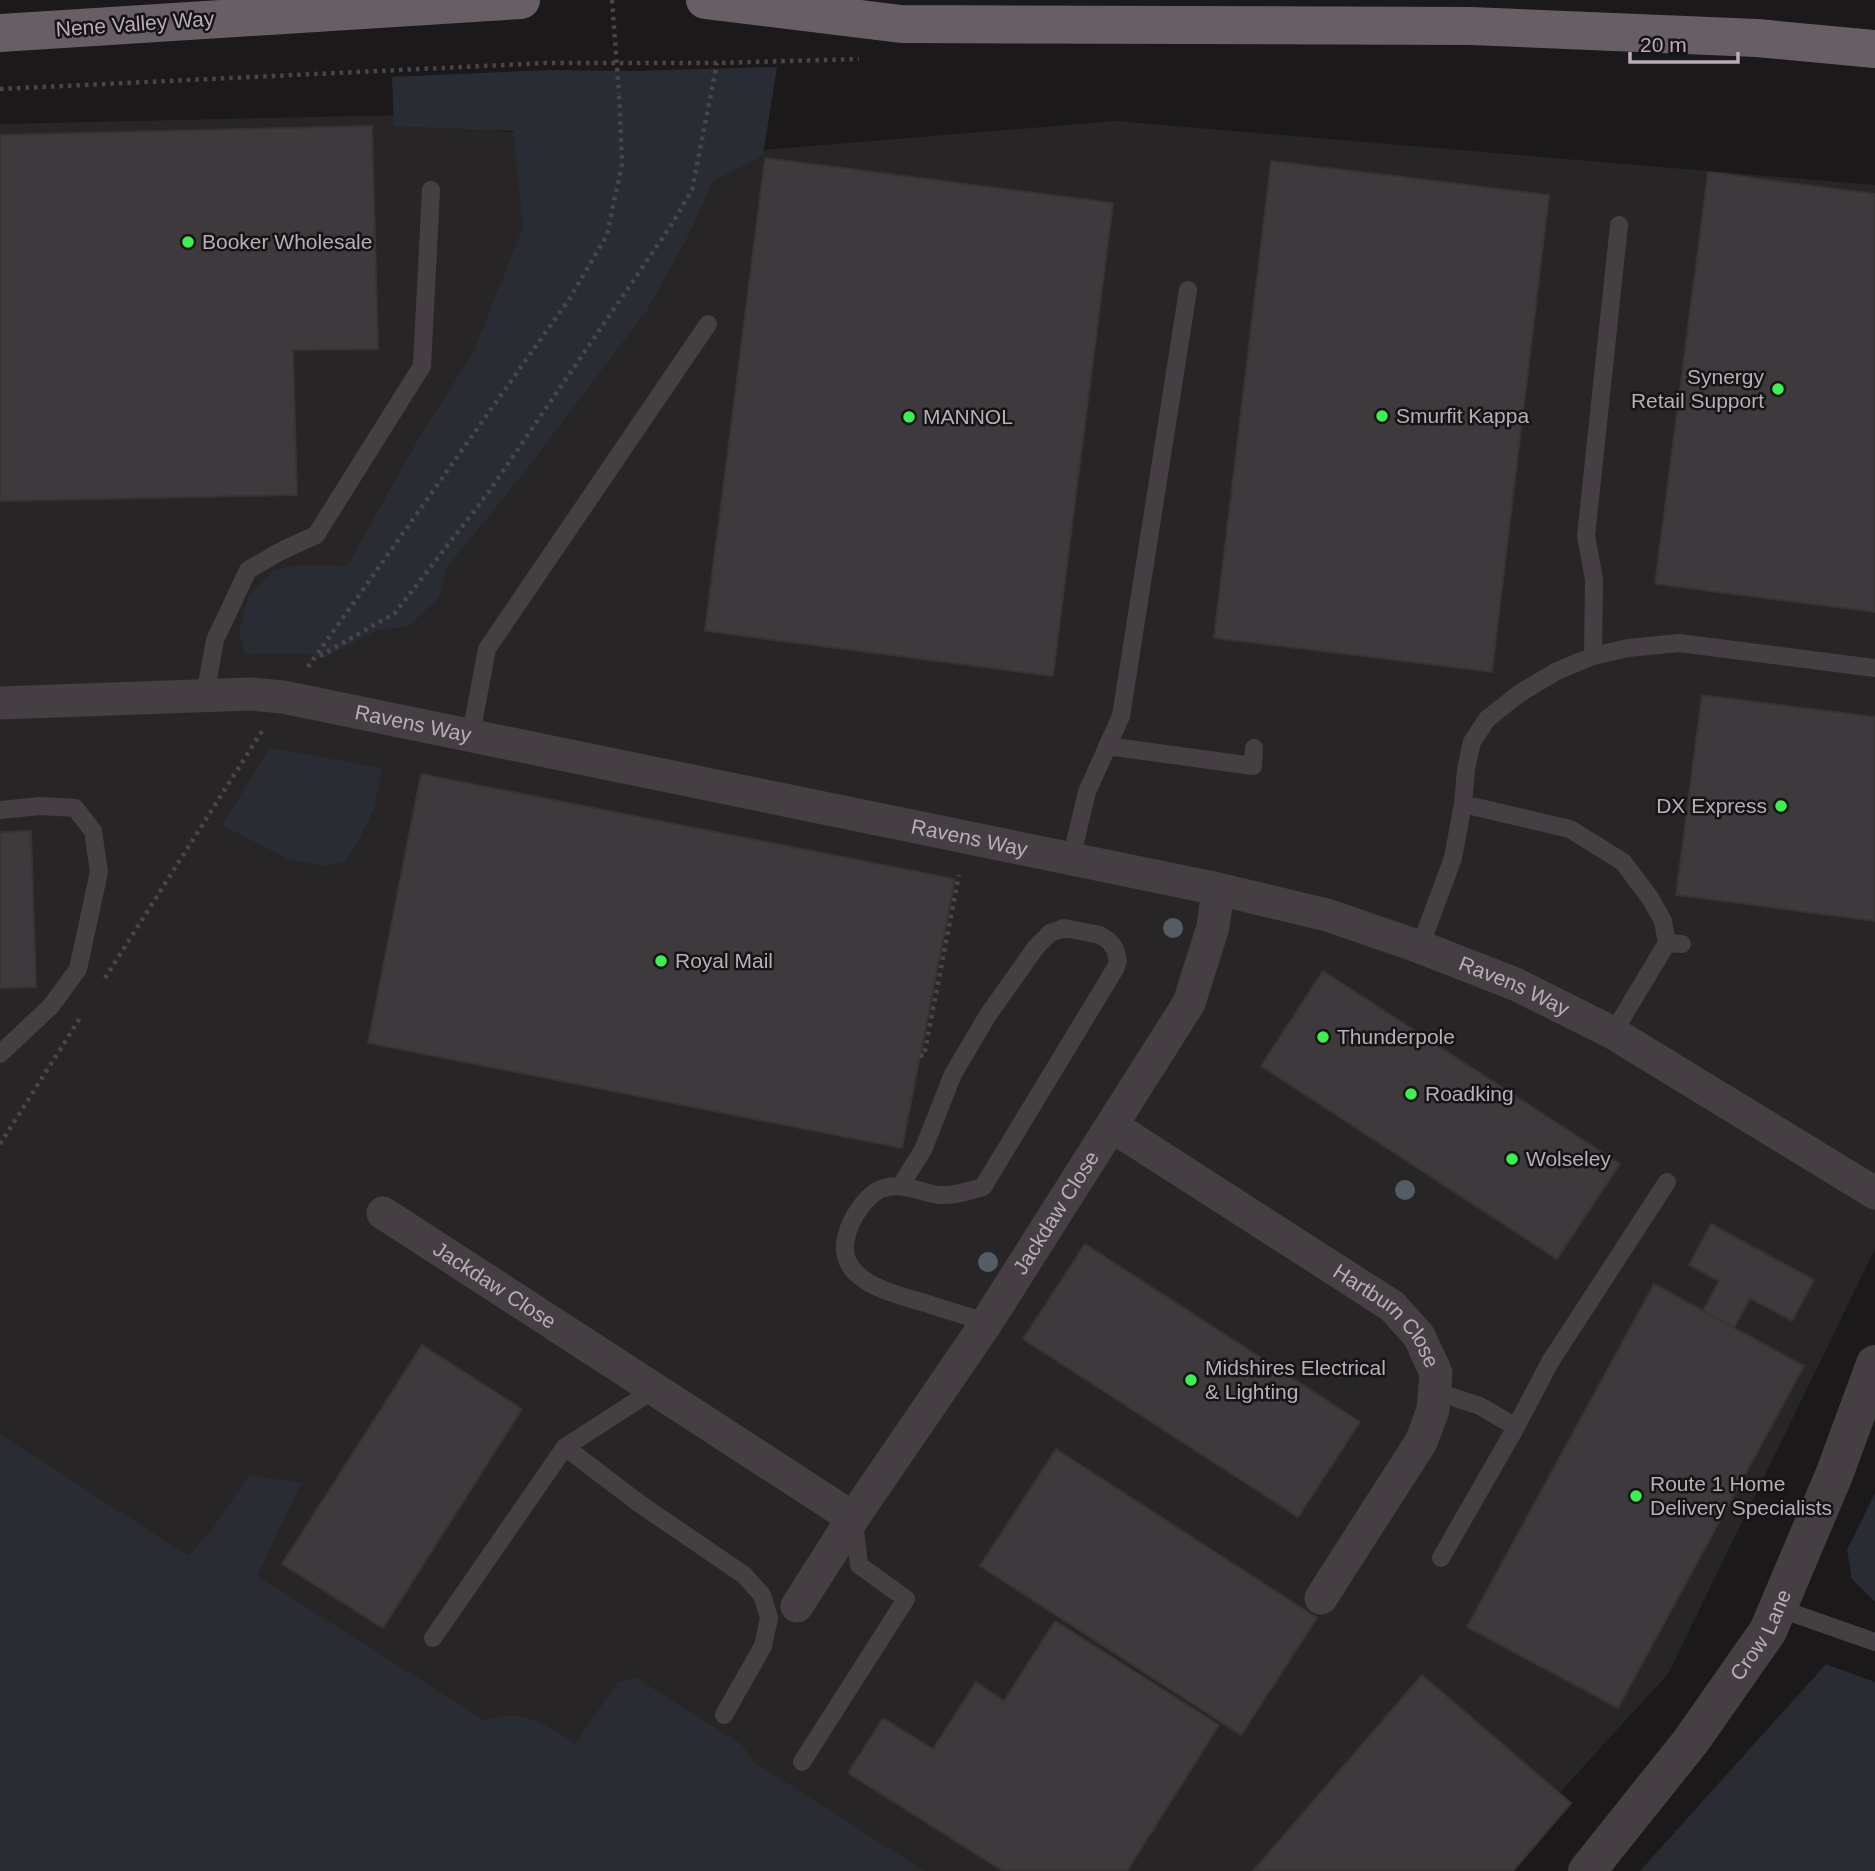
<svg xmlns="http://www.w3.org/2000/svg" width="1875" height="1871" font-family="Helvetica,sans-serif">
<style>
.built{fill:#282527}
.green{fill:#292d33}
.building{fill:#3d393c;stroke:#373335;stroke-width:2}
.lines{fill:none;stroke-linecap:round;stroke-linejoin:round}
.path{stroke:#4c444b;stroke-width:4.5;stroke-dasharray:3.5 5;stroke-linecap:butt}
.service{stroke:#453f43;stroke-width:18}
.minor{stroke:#453f43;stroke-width:33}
.tertiary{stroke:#453f43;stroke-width:38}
.trunk{stroke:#685e66;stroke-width:38}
.path-bridge{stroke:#4c444b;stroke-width:4.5;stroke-dasharray:3.5 5;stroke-linecap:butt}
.tree{fill:#545d66}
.poi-dot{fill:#3def51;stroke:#161415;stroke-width:2.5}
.labels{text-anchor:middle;stroke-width:5;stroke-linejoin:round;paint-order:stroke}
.street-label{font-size:21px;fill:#baacb8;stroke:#161415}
.poi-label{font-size:21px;fill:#baacb8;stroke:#161415;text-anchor:start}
</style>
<rect width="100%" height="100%" fill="#1b191a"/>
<path class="built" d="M405,115l259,43 452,-37 759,64v1064l-207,425 -180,197h-644l-268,-26 -576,-367v-1354z"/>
<path class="green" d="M777,67l-14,88 -50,26 -26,57 -40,72 -124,164 -76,93 -8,30 -31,30 -29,2 -55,29 -21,-5 -58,1 -6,-23 9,-34 26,-27 28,-5 45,1 72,-128 55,-87 49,-124 -10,-96 -119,-5 -2,-49 156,-7 84,1z
M270,748l112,20 -8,41 -16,32 -14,21 -21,4 -35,-7 -66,-34z
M0,1434l188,122 23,-25 38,-56 52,8 -44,93 228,145c38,-15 59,4 90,23l42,-61 18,-6 107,68 12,17 170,109h-924z
M1875,1493v109l-23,-23 -5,-29z
M1826,1664l49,18v189h-235z"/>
<path class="building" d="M372,126l6,223 -85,1 4,145 -297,6v-366z
M765,158l348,45 -60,473 -348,-45z
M1271,161l278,34 -57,477 -278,-34z
M1708,172l167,22v418l-220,-28z
M1702,695l173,22v204l-199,-26z
M421,774l534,105 -53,269 -534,-105z
M31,831l5,156 -36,1v-156z
M1323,971l297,193 -63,95 -296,-193z
M1711,1224l103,56 -22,41 -42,-23 -16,30 -31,-17 16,-30 -30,-16z
M1085,1244l275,178 -62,95 -275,-178z
M1654,1284l150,82 -186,342 -151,-81z
M422,1345l100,64 -139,219 -101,-64z
M1056,1449l261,169 -76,117 -261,-169z
M1055,1621l164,104 -92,146h-124l-155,-98 35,-55 50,31 43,-67 28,19z
M1422,1675l149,128 -58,68h-260z"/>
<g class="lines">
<path class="path" d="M0,89l546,-26h171l142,-4
M320,656l75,-43 93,-120 182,-266 22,-37 25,-127
M308,667l262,-369 37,-63 15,-71 -3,-70
M105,978l157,-247
M920,1055l4,1 35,-181
M0,1144l82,-129"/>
<path class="service" d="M1593,656l1,-77 -8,-43 33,-311
M205,695l10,-55 33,-70 35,-20 33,-15 106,-169 9,-176
M471,734l16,-85 221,-325
M1107,746l146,20 1,-18
M1463,804l107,25 53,33 27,36 13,23 4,22 15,1
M0,810l40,-4 35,2 18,23 6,41 -21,97 -27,37 -51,48
M1071,859l16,-67 34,-76 67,-426
M1420,947l33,-89 10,-54 3,-35 6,-27 15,-23 33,-26 37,-22 36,-15 35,-8 51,-5 196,25
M1613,1033l54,-90
M901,1185l22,-35 30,-76 35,-59 48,-68 14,-14 14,-5 36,7 9,6 6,8 3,12 -3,8 -132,218c-14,4 -28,9 -43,8 -20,-2 -42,-16 -63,-4 -13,8 -26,28 -30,43 -14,47 45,59 78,69 21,7 41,13 62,19
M1434,1391l46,15 36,21 34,-65 117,-180
M565,1447l75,57 104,71 18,20 7,23 -6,28 -39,69
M1441,1558l75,-131
M1778,1608l97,34
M433,1638l132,-191 90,-58
M802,1762l104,-163 -47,-34 -5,-44"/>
<g class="minor">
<path id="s1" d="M0,703l250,-9 33,3 935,192 109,26 93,32 95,37 98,49 262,160"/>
<path id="s2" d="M1112,1126l280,180 27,30 17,37 -3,37 -12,32 -100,156"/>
<path id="s3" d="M383,1213l470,305"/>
<path id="s4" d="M797,1606l56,-88 134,-196 202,-319 24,-76 5,-38"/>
</g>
<path class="tertiary" id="s5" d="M1587,1871l104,-130 77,-110 66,-156 41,-111"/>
<path class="trunk" d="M705,0l196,24 570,2 286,12 118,11
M0,33l521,-33"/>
<path class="path-bridge" d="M612,0l7,94"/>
</g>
<g class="tree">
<circle cx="1173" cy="928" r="10"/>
<circle cx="1405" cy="1190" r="10"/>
<circle cx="988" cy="1262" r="10"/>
</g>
<g class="poi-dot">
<circle cx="188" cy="242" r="7"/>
<circle cx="1778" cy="389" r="7"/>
<circle cx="1382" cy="416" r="7"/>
<circle cx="909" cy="417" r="7"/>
<circle cx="1781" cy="806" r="7"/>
<circle cx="661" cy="961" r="7"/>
<circle cx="1323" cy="1037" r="7"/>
<circle cx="1411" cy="1094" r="7"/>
<circle cx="1512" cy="1159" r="7"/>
<circle cx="1191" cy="1380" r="7"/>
<circle cx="1636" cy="1496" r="7"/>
</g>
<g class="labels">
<g class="street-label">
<text transform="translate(135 24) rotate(-4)" y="7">Nene Valley Way</text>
<text dy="7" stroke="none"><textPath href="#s1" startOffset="416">Ravens Way</textPath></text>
<text dy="7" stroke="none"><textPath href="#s1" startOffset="984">Ravens Way</textPath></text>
<text dy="7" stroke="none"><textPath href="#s1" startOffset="1550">Ravens Way</textPath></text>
<text dy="7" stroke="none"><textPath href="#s4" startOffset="471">Jackdaw Close</textPath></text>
<text dy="7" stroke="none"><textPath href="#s3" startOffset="133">Jackdaw Close</textPath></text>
<text dy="7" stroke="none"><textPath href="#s2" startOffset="336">Hartburn Close</textPath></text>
<text dy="7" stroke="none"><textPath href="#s5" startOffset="294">Crow Lane</textPath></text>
</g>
<g class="poi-label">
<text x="202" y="249">Booker Wholesale</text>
<text x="1764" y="384" text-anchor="end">Synergy<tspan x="1764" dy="24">Retail Support</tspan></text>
<text x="1396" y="423">Smurfit Kappa</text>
<text x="923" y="424">MANNOL</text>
<text x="1767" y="813" text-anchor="end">DX Express</text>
<text x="675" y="968">Royal Mail</text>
<text x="1337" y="1044">Thunderpole</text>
<text x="1425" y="1101">Roadking</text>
<text x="1526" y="1166">Wolseley</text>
<text x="1205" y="1375">Midshires Electrical<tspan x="1205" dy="24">&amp; Lighting</tspan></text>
<text x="1650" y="1491">Route 1 Home<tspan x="1650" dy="24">Delivery Specialists</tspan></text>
</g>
</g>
<path d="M1630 52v10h108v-10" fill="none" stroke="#baacb8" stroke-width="3.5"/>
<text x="1640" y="52" font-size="21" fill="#baacb8" stroke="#161415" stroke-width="5" paint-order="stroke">20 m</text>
</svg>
